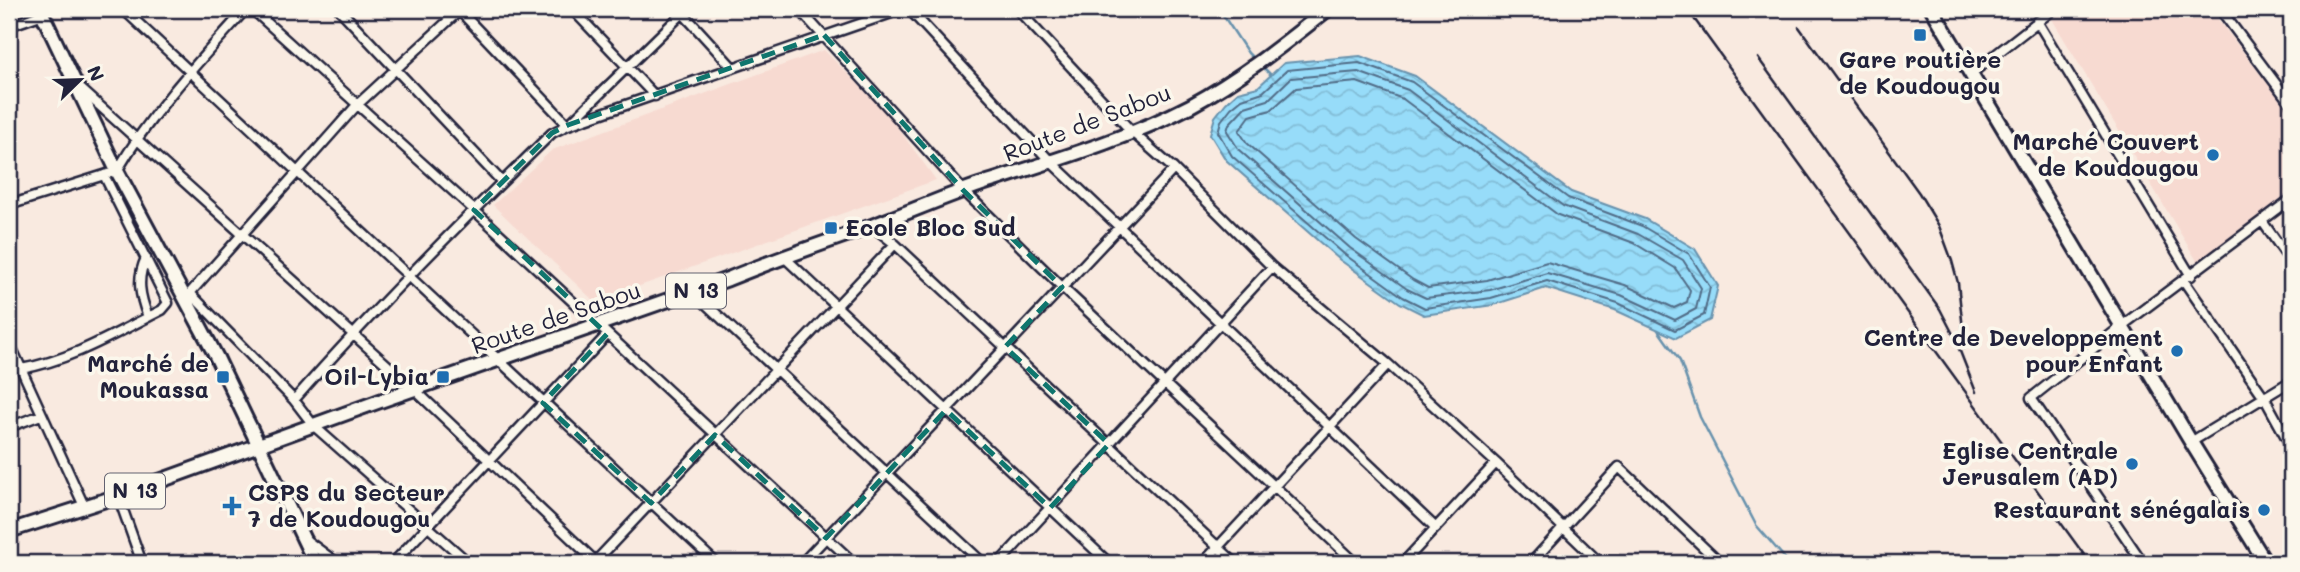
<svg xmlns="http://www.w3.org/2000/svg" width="2300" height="572" font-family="Mali,sans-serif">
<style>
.built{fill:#f7dad1}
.water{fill:url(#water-waves);stroke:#6892ad;stroke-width:2}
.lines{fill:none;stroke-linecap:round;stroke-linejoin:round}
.shore{stroke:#516c87;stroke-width:2}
.stream{stroke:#6892ad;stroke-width:2.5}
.street-casing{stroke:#22223b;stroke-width:13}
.secondary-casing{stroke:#22223b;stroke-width:18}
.primary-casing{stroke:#22223b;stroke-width:18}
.street{stroke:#fbf7ec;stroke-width:8}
.secondary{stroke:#fbf7ec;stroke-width:12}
.primary{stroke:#fbf7ec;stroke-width:12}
.rail{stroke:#22223b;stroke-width:2.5}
.marked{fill:none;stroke:#0f766e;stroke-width:5;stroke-dasharray:14 9;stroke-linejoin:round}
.poi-dot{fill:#1f6fb2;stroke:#fbf7ec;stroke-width:2.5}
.labels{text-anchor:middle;stroke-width:7;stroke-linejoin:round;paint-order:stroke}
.shield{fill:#fbf7ec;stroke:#636270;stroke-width:2}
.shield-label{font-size:21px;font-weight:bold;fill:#22223b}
.poi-label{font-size:23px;font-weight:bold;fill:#22223b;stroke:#fbf7ec;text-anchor:end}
.street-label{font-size:23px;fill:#22223b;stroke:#fbf7ec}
</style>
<defs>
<pattern id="water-waves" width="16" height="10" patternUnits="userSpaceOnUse" patternTransform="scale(1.75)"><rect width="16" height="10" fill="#97dcf9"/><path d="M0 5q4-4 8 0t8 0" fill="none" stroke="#82bcd6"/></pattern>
</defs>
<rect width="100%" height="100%" fill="#f9eae0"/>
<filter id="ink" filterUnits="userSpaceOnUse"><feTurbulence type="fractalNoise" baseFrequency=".0143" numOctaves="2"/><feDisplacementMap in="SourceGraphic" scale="14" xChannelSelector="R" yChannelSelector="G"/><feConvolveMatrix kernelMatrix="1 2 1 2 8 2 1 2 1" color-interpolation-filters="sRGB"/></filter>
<g filter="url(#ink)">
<!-- built -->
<path class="built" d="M 2066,9 L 2210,9 L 2291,114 L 2291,196 L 2200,266 L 2052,19 Z
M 824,50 L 886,112 L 936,180 L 595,302 L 493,205 L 552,150 Z"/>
<!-- water -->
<path class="water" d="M 1360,56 L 1415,76 L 1571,192 L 1645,219 L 1695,249 L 1718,286 L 1710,320 L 1676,338 L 1615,310 L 1546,288 L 1493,305 L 1424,315 L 1400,303 L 1340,260 L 1226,160 L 1210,134 L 1215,117 L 1226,103 L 1238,92 L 1258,87 L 1284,63 Z"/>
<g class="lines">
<!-- shore -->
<path class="shore" d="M 1359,63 L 1412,82 L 1568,198 L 1642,226 L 1689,254 L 1710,287 L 1704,315 L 1675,330 L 1618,303 L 1547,281 L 1491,298 L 1425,308 L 1403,297 L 1344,254 L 1232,156 L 1218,132 L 1221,121 L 1231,108 L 1242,99 L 1263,92 L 1287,70 Z
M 1358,72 L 1408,90 L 1563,206 L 1638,234 L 1683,260 L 1701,288 L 1696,309 L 1675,320 L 1621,295 L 1547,273 L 1490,290 L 1426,298 L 1407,289 L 1350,248 L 1239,150 L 1227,131 L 1229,124 L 1245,107 L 1268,100 L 1291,78 Z
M 1357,82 L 1403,99 L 1558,215 L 1634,243 L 1675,268 L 1690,290 L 1687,302 L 1674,308 L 1625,285 L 1547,262 L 1487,280 L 1428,288 L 1413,280 L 1356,239 L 1247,143 L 1239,131 L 1250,116 L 1271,110 L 1296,88 Z"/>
<!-- stream -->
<path class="stream" d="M 1219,9 L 1248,53 L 1256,61
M 1261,65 L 1271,75
M 1658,330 L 1680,361 L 1700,417 L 1756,525 L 1789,563"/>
<!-- street casing -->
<g class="street-casing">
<path id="street" d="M 123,9 L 716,563
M 252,9 L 474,210 L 854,563
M 339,9 L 502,182
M 458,9 L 568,125 L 903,9
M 572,9 L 655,96
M 679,9 L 733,68
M 799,9 L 963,190 L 1062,287 L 1356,563
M 909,9 L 1050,161 L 1436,528
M 1017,9 L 1132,132 L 1174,169 L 1272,267 L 1388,364 L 1496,463 L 1600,563
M 2220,9 L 2291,104
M 2037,21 L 2191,276
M 9,26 L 43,14 L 48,9
M 1972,73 L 2054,9
M 81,89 L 415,390 L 597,563
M 9,192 L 14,204
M 9,205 L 117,171 C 152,111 200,60 246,9
M 2262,221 L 2291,262
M 872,226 L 895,244 L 1235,563
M 783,256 L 1109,563
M 146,258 C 136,279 140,296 148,317
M 2184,281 L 2264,397 L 2291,446
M 693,292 L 983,563
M 190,293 L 294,400 L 314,426 L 469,563
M 183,297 L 190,293 L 357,105 L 461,9
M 9,342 L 84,506
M 21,369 C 72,360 116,333 162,310 L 168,303 L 104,175
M 294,400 C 376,307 463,220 552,133 L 568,125 L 687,9
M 9,427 L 41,415
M 2191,442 L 2291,381
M 118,496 L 142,563
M 306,540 L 337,563
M 393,563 L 607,335
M 594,563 L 895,244
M 802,563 L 1174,169
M 999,563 L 1272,267
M 1203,563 L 1388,364
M 1403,563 L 1496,463
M 1531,563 L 1619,467 L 1720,563
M 2143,563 L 2031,398 L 2123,325 L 2291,199"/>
</g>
<!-- secondary casing -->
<g class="secondary-casing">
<path id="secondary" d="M 40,9 L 117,171 L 217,358 L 315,563
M 1932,9 L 2191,442 L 2266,563"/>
</g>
<!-- primary casing -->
<g class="primary-casing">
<path id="primary" d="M 9,531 L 118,496 L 380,401 L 728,279 C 776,259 824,243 872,226 C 907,213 941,198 976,186 C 1048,162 1123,141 1190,106 C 1240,79 1284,44 1328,9"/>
</g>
<!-- street -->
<use href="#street" class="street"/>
<!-- secondary -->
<use href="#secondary" class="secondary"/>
<!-- primary -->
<use href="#primary" class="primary"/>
<!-- rail -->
<path class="rail" d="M 1687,9 L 2090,563
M 1799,27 L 1919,193 L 1939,226 L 1952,261 L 1958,283 L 1965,348
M 1758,58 L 1940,309 L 1954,336 L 1976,392"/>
</g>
</g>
<!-- marked area -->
<path class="marked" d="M 824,35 L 963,190 L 1062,287 L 1005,347 L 1109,444 L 1050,508 L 946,410 L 826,538 L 715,435 L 651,503 L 543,403 L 607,334 L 474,210 L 552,133 L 568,125 Z"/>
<!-- markers -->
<g class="poi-dot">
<rect x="1913" y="28" width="14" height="14" rx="3.5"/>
<circle cx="2213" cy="155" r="7"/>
<rect x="824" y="221" width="14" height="14" rx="3.5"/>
<circle cx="2177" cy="351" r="7"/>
<rect x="216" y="370" width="14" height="14" rx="3.5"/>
<rect x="436" y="370" width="14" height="14" rx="3.5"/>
<circle cx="2132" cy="464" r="7"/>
<path d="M228.5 495.5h7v7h7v7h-7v7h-7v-7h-7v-7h7z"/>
<circle cx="2264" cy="510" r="7"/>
</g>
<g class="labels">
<!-- shield labels -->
<g class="shield">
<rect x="666" y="273.5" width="60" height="35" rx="5"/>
<rect x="105" y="473.5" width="60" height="35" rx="5"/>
</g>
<g class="shield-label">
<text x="696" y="298">N 13</text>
<text x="135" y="498">N 13</text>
</g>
<!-- poi labels -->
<g class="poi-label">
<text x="1920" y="68" text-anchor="middle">Gare routière<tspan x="1920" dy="26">de Koudougou</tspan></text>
<text x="2199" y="150">Marché Couvert<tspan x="2199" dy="26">de Koudougou</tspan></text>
<text x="845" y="236" text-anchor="start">Ecole Bloc Sud</text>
<text x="2163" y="346">Centre de Developpement<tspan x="2163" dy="26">pour Enfant</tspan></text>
<text x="209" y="372">Marché de<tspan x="209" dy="26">Moukassa</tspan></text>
<text x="429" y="385">Oil-Lybia</text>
<text x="2118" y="459">Eglise Centrale<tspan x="2118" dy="26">Jerusalem (AD)</tspan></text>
<text x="248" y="501" text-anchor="start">CSPS du Secteur<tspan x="248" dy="26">7 de Koudougou</tspan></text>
<text x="2250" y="518">Restaurant sénégalais</text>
</g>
<!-- street labels -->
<g class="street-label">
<text transform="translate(1087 123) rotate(-21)" y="8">Route de Sabou</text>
<text transform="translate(556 318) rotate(-19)" y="8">Route de Sabou</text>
</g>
</g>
<!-- margin -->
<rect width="2300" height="572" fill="none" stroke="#fbf7ec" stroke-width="35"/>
<rect x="18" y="18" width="2265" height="537" fill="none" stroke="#22223b" stroke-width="2.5" filter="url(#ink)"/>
<!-- north arrow -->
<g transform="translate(80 80) rotate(67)" stroke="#fbf7ec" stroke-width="5" paint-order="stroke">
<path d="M0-5L12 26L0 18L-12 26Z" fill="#22223b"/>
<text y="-10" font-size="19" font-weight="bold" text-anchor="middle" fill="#22223b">N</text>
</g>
</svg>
